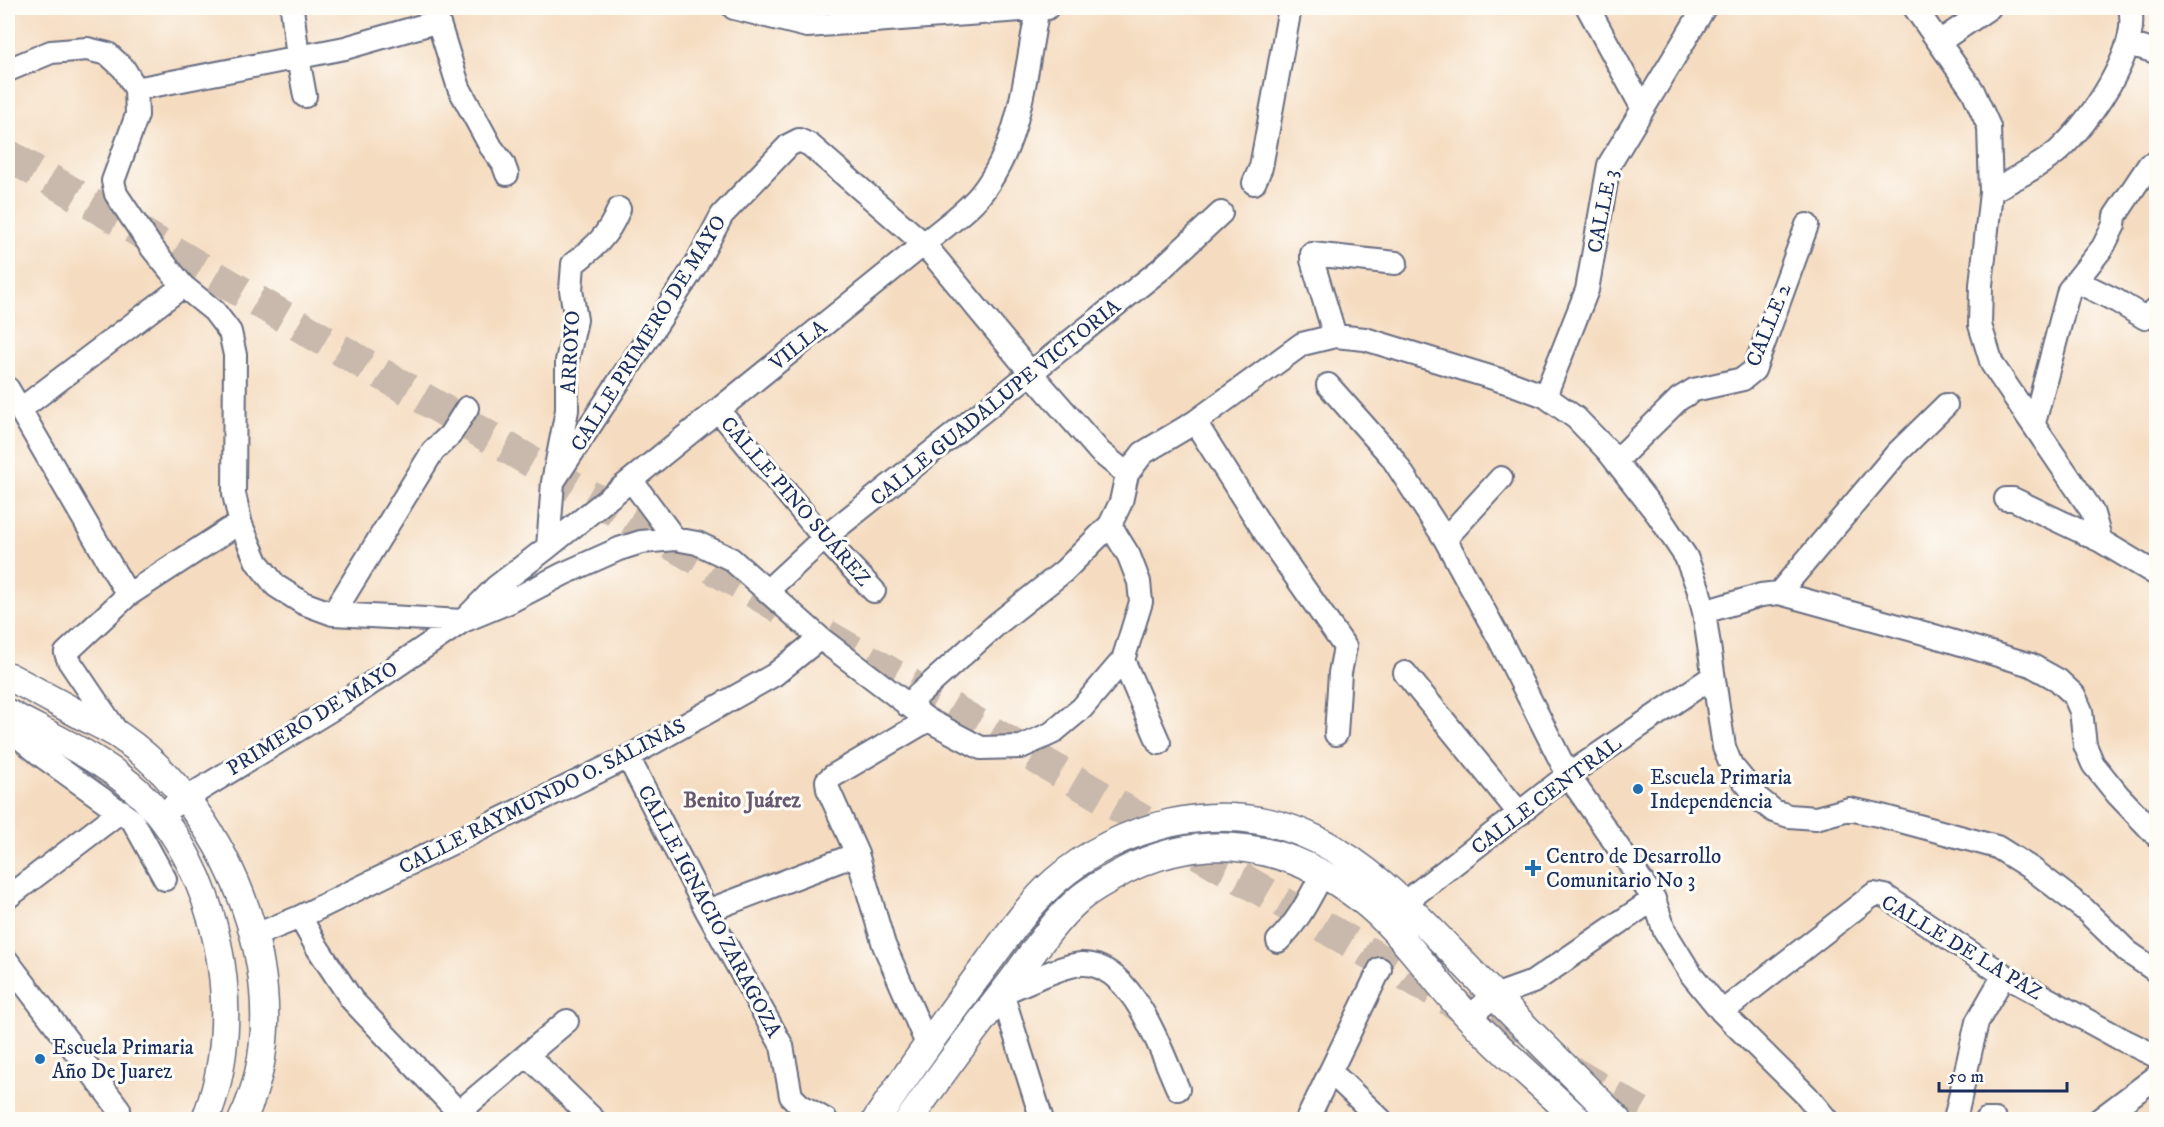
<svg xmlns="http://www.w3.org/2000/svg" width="2164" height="1127" font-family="'IM FELL DW Pica',serif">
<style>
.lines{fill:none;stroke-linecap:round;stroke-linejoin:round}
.highway-tunnel{stroke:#c9b9ac;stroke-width:32;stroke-dasharray:32 16;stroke-linecap:butt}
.minor-casing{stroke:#676c80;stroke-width:26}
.major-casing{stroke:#676c80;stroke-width:30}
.minor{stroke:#fff;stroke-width:22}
.major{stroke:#fff;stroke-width:27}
.poi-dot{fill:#1f6fb2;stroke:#fdfcf7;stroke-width:2}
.labels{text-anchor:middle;stroke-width:6;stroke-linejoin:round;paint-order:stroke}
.street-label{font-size:21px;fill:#1b2f5e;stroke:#fdfcf7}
.poi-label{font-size:21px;fill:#1b2f5e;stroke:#fdfcf7;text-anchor:start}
.neighbourhood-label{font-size:22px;font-weight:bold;fill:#69596f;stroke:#fdfcf7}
</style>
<rect width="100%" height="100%" fill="#fdfcf7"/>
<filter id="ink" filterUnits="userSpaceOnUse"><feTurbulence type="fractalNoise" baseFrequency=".0167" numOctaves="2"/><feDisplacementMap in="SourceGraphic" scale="12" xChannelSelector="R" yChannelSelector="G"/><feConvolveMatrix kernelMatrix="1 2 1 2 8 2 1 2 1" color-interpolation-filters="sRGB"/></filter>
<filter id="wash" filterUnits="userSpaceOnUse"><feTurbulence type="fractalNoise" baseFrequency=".008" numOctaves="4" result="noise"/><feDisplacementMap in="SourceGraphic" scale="24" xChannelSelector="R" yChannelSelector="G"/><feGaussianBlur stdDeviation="1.35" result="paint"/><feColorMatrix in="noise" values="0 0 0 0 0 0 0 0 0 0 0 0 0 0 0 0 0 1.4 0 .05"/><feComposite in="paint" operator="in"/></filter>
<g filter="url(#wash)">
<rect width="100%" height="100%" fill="#f5dcc0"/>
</g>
<g filter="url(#ink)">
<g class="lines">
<!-- highway-tunnel -->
<path class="highway-tunnel" d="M 8,155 L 786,611
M 826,635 L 1654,1120"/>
<!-- minor casing -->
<g class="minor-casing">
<path id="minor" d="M 292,8 L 298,58 L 305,96
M 734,8 L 807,26 L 1047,8
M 1588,8 L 1643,109
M 1915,8 L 1973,91 L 1989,127 L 1991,192 L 1981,285 L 1980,325 L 1992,364 L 2092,511 L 2101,541
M 1939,42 L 1989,8
M 2129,44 L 2156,52
M 8,70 L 51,52 L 87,49 L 108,54 L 124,69 L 136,89 L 137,115 L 113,181 L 116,194 L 152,248 L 183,286 L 214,311 L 230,332 L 235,355 L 234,494 L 241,525 L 257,562 L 276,586 L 303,603 L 333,614 L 463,621 L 509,602 L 563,574 L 619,549 L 641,542 L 675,539 L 697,543 L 731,559 L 820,638 L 928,720 L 981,748 L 1021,747 L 1052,733 L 1082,708 L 1123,660 L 1141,602 L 1139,582 L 1129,556 L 1110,525
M 136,89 L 345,48 L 432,23 L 439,24 L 459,88 L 491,147 L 503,163 L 507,174
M 1254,183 L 1261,167 L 1290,8
M 1991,192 C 2011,180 2041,166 2058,151 C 2089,123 2140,51 2130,8
M 2076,281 L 2117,301 L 2145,318 L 2156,309
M 1335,336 L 1312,260 L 1312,254 L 1396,263
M 1328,385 L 1391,456 L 1445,539 L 1500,640 L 1568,775 L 1654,899 L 1665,932 L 1691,974 L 1722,1012 L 1807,1096 L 1827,1120
M 8,389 L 128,595
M 1545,396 L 1587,290 L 1609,165 L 1704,8
M 21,409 L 183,286
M 718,410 L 824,538 L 874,591
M 1195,422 L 1266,534 L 1345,647 L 1340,673 L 1336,734
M 2034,423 L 2069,290 L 2103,247 L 2114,225 L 2115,216 L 2149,165
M 1616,461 L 1679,399 L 1694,390 L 1743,379 L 1754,370 L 1807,225
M 631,480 L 675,539
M 553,482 L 695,266 L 722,215 L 789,145 L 799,140 L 810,145 L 924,244 L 1031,373 L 1100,452 L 1127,474
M 2006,499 L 2013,499 L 2101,541 L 2156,574
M 1445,539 L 1501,478
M 548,547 L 553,482 L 567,410 L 567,361 L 576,320 L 571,290 L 573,264 C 596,246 608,236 619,209
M 768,590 L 824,538 L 1161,269 L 1221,213
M 1779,593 L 1897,453 L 1946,405
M 1704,612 L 1761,595 L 1779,593 L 1931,635 L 2031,665 L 2058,680 L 2074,695 L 2081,711 L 2085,745 L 2093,764 L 2118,795 L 2156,835
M 333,614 L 433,451 L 450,435 L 467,408
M 1123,660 L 1159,743
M 1405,673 L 1520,814
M 907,705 L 997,624 L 1064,571 L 1110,525 L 1121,502 L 1127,474 L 1143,453 L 1195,422 L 1302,344 L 1335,336 L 1365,339 L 1513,384 L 1545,396 L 1576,418 L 1607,450 L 1658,515 L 1686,557 L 1698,588 L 1704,612 L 1724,747 L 1731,765 L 1760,800 L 1774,811 L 1789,816 L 1816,818 L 1849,809 L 1878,815 L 1997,847 L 2032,869 L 2084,909 L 2128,952 L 2156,971
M 8,721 L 20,738 L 42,756 L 133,821 L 165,879
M 119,735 L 69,661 L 66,653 L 128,595 L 228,530 L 241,525
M 628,757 L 707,911 L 782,1046 L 791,1096 L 800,1105 L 826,1120
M 160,814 L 342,703 L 463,621 L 496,587 L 548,547 L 924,244 C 940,230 966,212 980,195 C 1022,143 1025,71 1038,8
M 8,897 L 121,811
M 707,911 L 857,854
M 1390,914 L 1568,775 L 1712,677
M 300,917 L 317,947 L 352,1000 L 466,1120
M 253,936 L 300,917 L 628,757 L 774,675 L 820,638
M 1278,941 C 1298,922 1309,899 1322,875
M 8,962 L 119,1109
M 1722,1012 L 1874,894 L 1885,896 L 2004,975 L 2121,1039 L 2156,1056
M 1469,1017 L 1494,996 L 1533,982 L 1654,899
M 927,1044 L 884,945 L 857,854 L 828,789 L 827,781 L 833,776 L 928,720
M 528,1056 L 594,1120
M 1332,1073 L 1381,1120
M 459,1112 L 567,1021
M 1042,1120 L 1002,993 C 1023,985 1059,966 1081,964 C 1132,961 1161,1052 1178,1089
M 1307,1120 L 1380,969
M 1955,1120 L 1977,1022 L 2004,975
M 1986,1120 L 1995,1120
M 2099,1120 L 2156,1077"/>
</g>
<!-- major casing -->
<g class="major-casing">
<path id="major" d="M 8,676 C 33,689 58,703 84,717 C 96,723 109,729 120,736 C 231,812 304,994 242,1120
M 8,713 C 50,736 100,757 136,790 C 219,865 248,1017 205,1120
M 876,1120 C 912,1066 950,1013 989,961 C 1009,934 1030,903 1055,881 C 1088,852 1128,833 1170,823 C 1317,791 1397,896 1488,989 C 1530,1033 1575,1076 1618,1120
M 909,1120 C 942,1072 977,1026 1012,981 C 1033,953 1052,923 1078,900 C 1091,888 1108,880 1124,871 C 1204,830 1287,843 1358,897 C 1402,930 1431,978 1469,1017 C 1503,1053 1542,1085 1578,1120"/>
</g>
<!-- minor -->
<use href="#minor" class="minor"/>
<!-- major -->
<use href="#major" class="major"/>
</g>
</g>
<!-- markers -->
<g class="poi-dot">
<circle cx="1638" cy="789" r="6"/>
<path d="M1530 859h6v6h6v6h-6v6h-6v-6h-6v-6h6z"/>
<circle cx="40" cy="1059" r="6"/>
</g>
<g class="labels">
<!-- street labels -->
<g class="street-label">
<text transform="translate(1602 211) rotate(-79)" y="7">CALLE 3</text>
<text transform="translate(1768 325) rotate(-68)" y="7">CALLE 2</text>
<text transform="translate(648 333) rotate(-58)" y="7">CALLE PRIMERO DE MAYO</text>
<text transform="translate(798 345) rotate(-39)" y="7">VILLA</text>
<text transform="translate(570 352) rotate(-87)" y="7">ARROYO</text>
<text transform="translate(995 402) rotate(-39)" y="7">CALLE GUADALUPE VICTORIA</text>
<text transform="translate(796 501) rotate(49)" y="7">CALLE PINO SUÁREZ</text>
<text transform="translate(312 718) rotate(-32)" y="7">PRIMERO DE MAYO</text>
<text transform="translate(1546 795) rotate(-37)" y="7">CALLE CENTRAL</text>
<text transform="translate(542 796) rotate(-27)" y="7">CALLE RAYMUNDO O. SALINAS</text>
<text transform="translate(710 911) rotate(62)" y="7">CALLE IGNACIO ZARAGOZA</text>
<text transform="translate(1962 947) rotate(31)" y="7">CALLE DE LA PAZ</text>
</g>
<!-- poi labels -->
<g class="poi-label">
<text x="1650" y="784">Escuela Primaria<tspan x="1650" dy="24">Independencia</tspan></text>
<text x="1546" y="863">Centro de Desarrollo<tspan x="1546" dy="24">Comunitario No 3</tspan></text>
<text x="52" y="1054">Escuela Primaria<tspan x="52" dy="24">Año De Juarez</tspan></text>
</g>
<!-- neighbourhood labels -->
<g class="neighbourhood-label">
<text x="742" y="807">Benito Juárez</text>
</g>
</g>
<!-- margin -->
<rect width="2164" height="1127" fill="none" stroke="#fdfcf7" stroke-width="30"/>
<!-- scale -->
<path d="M1939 1082v9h128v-9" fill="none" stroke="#1b2f5e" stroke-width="3"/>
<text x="1948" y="1082" font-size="18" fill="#1b2f5e" stroke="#fdfcf7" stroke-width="4.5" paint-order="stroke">50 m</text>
</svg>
